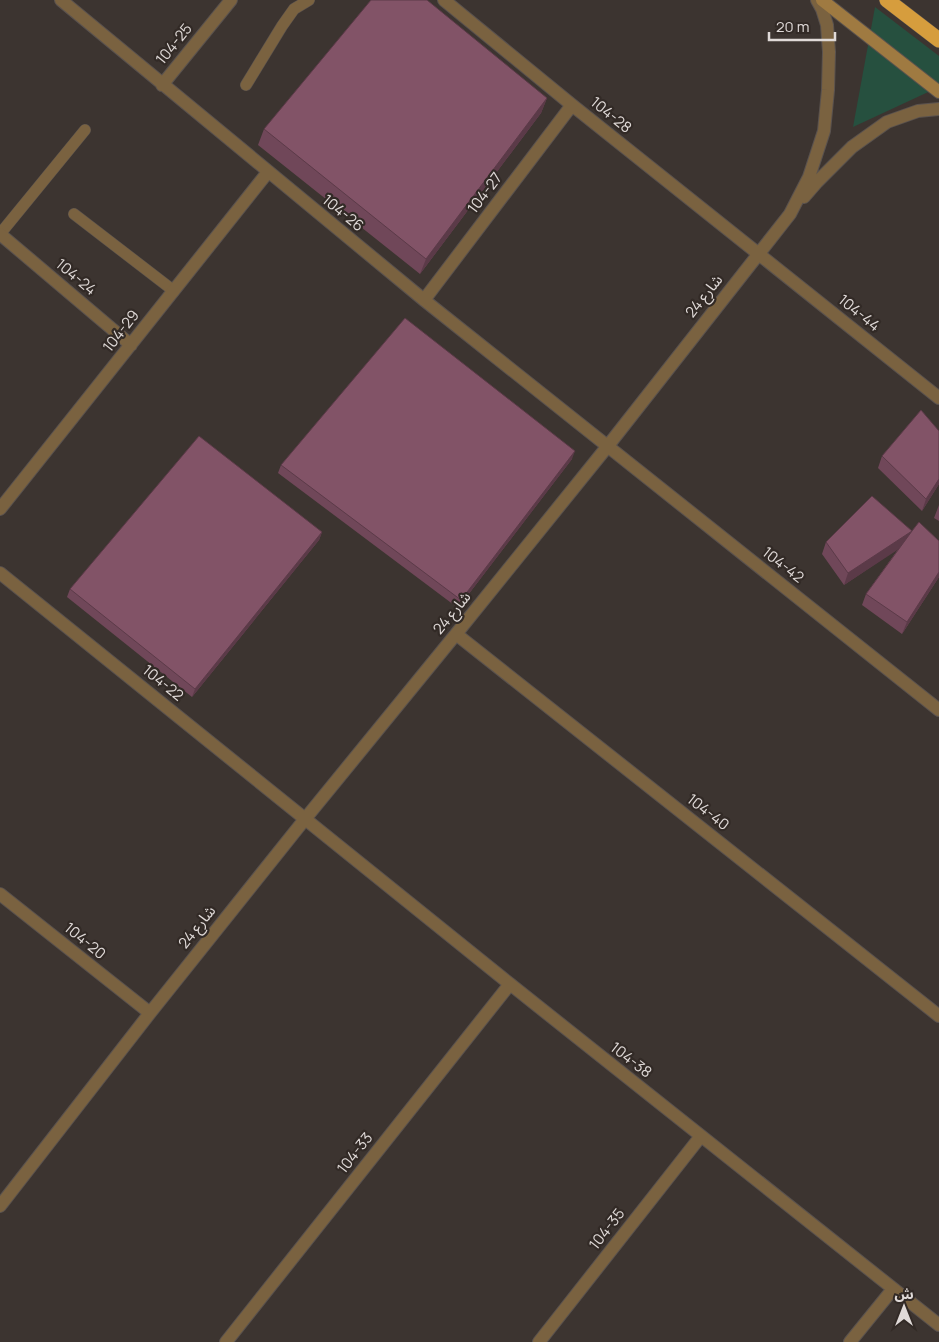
<svg xmlns="http://www.w3.org/2000/svg" width="939" height="1342" font-family="Manrope,'Noto Sans Arabic',sans-serif">
<style>
.green{fill:#26503f}
.lines{fill:none;stroke-linecap:round;stroke-linejoin:round}
.lane-casing{stroke:#5a524e;stroke-width:12}
.street-casing{stroke:#5a524e;stroke-width:14}
.secondary-casing{stroke:#5a524e;stroke-width:14}
.highway-casing{stroke:#5a524e;stroke-width:16}
.lane{stroke:#7a6240;stroke-width:11}
.street{stroke:#7a6240;stroke-width:12}
.secondary{stroke:#9f7a41;stroke-width:12}
.highway{stroke:#d69d3d;stroke-width:15}
.wall{fill:#704759}
.shaded-wall{fill:#5b3a48}
.building{fill:#825367;stroke:#5b3a48}
.labels{text-anchor:middle;stroke-width:4.5;stroke-linejoin:round;paint-order:stroke}
.street-label{font-size:15px;fill:#e0dad8;stroke:#322a26}
</style>
<rect width="100%" height="100%" fill="#3c3430"/>
<!-- green -->
<path class="green" d="M 875,7 L 939,56 L 939,87 L 853,127 Z"/>
<g class="lines">
<!-- lane casing -->
<g class="lane-casing">
<path id="lane" d="M 246,85 L 282,26 L 294,9 L 309,0
M 74,214 L 174,291
M 0,234 L 85,130"/>
</g>
<!-- street casing -->
<g class="street-casing">
<path id="street" d="M 61,0 L 424,300 L 939,710
M 444,0 L 572,105 L 939,398
M 162,85 L 231,0
M 804,197 L 817,182 L 852,147 L 887,122 L 918,111 L 939,109
M 0,234 L 131,345
M 424,300 L 572,105
M 0,509 L 268,172
M 0,573 L 510,984 L 939,1325
M 456,634 L 939,1016
M 0,894 L 150,1013
M 0,1206 L 150,1013 L 305,819 L 456,634 L 607,447 L 790,214 L 809,177 L 824,131 L 828,90 L 829,52 L 827,25 L 822,9 L 817,0
M 226,1342 L 510,984
M 539,1342 L 701,1136
M 850,1342 L 893,1289"/>
</g>
<!-- secondary casing -->
<g class="secondary-casing">
<path id="secondary" d="M 822,0 L 939,92"/>
</g>
<!-- highway casing -->
<g class="highway-casing">
<path id="highway" d="M 887,0 L 939,40"/>
</g>
<!-- lane -->
<use href="#lane" class="lane"/>
<!-- street -->
<use href="#street" class="street"/>
<!-- secondary -->
<use href="#secondary" class="secondary"/>
<!-- highway -->
<use href="#highway" class="highway"/>
</g>
<!-- wall -->
<path class="wall" d="M 547,98 L 541,113 L 420,274 L 258,145 L 264,129 Z
M 882,456 L 939,484 L 922,511 L 878,468 Z
M 572,459 L 458,608 L 278,473 L 281,465 Z
M 939,505 L 939,521 L 934,518 Z
M 912,531 L 939,541 L 939,577 L 902,634 L 862,605 L 866,594 L 899,548 L 844,585 L 822,554 L 826,542 Z
M 322,532 L 319,540 L 192,697 L 67,597 L 70,589 Z"/>
<!-- shaded-wall -->
<path class="shaded-wall" d="M 547,98 L 541,113 L 420,274 L 426,259 Z
M 575,451 L 572,459 L 458,608 L 461,600 Z
M 939,479 L 939,484 L 922,511 L 926,499 Z
M 912,531 L 908,543 L 844,585 L 848,573 Z
M 322,532 L 319,540 L 192,697 L 195,689 Z
M 939,572 L 939,577 L 902,634 L 907,622 Z"/>
<!-- building -->
<path class="building" d="M 371,0 L 427,0 L 547,98 L 426,259 L 264,129 Z
M 405,318 L 575,451 L 461,600 L 281,465 Z
M 921,410 L 939,431 L 939,479 L 926,499 L 882,456 Z
M 199,436 L 322,532 L 195,689 L 70,589 Z
M 872,496 L 912,531 L 919,522 L 939,541 L 939,572 L 907,622 L 866,594 L 912,531 L 848,573 L 826,542 Z"/>
<g class="labels">
<!-- street labels -->
<g class="street-label">
<text transform="translate(174 44) rotate(-51)" y="5">104-25</text>
<text transform="translate(611 115) rotate(39)" y="5">104-28</text>
<text transform="translate(485 193) rotate(-53)" y="5">104-27</text>
<text transform="translate(343 213) rotate(39)" y="5">104-26</text>
<text transform="translate(76 277) rotate(40)" y="5">104-24</text>
<text transform="translate(704 296) rotate(-52)" y="5">شارع 24</text>
<text transform="translate(859 313) rotate(39)" y="5">104-44</text>
<text transform="translate(121 331) rotate(-52)" y="5">104-29</text>
<text transform="translate(783 565) rotate(38)" y="5">104-42</text>
<text transform="translate(452 613) rotate(-51)" y="5">شارع 24</text>
<text transform="translate(163 683) rotate(39)" y="5">104-22</text>
<text transform="translate(708 812) rotate(38)" y="5">104-40</text>
<text transform="translate(197 927) rotate(-52)" y="5">شارع 24</text>
<text transform="translate(85 941) rotate(39)" y="5">104-20</text>
<text transform="translate(631 1060) rotate(38)" y="5">104-38</text>
<text transform="translate(355 1153) rotate(-52)" y="5">104-33</text>
<text transform="translate(607 1229) rotate(-52)" y="5">104-35</text>
</g>
</g>
<!-- north arrow -->
<g transform="translate(904 1307)" stroke="#322a26" stroke-width="4" paint-order="stroke">
<path d="M0-4L9 19L0 12L-9 19Z" fill="#e0dad8"/>
<text y="-8" font-size="14" font-weight="bold" text-anchor="middle" fill="#e0dad8">ش</text>
</g>
<!-- scale -->
<path d="M769 32v8h66v-8" fill="none" stroke="#e0dad8" stroke-width="2.5"/>
<text x="776" y="32" font-size="15" fill="#e0dad8" stroke="#322a26" stroke-width="4" paint-order="stroke">20 m</text>
</svg>
